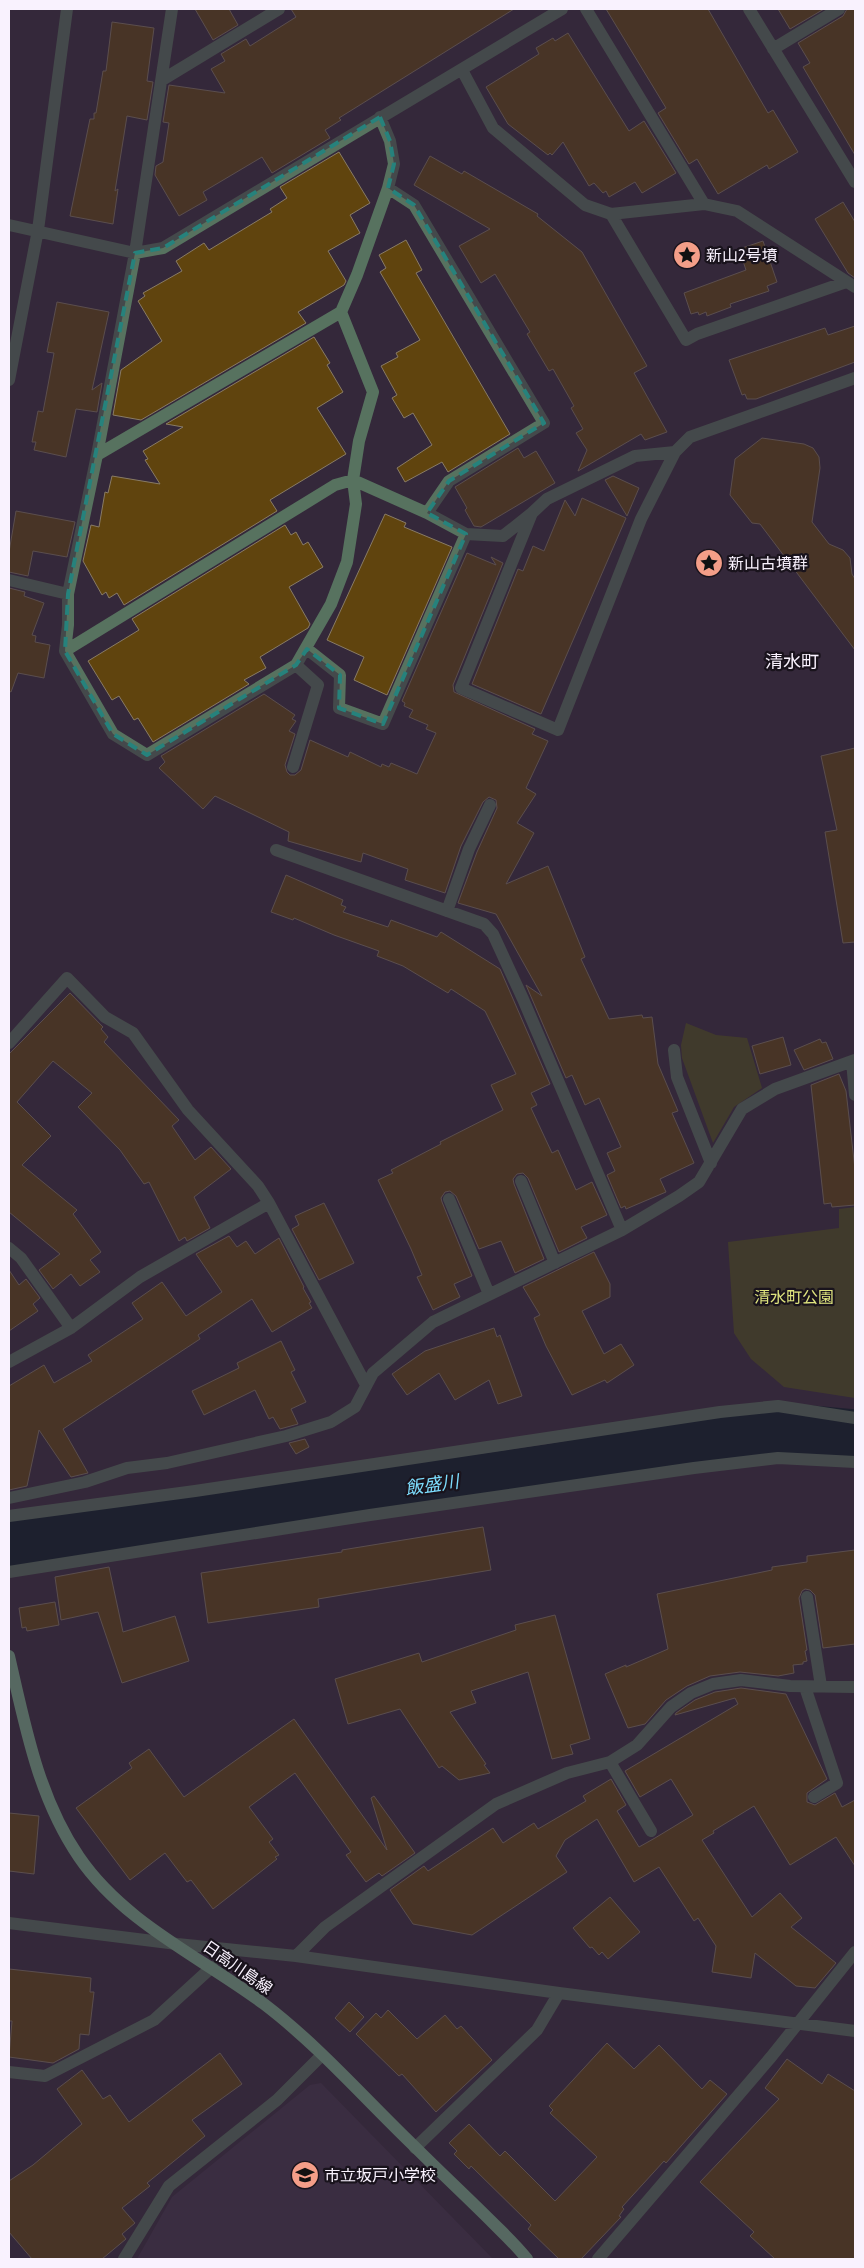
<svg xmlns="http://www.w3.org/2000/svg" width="864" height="2268" font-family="'Asap Condensed','Noto Sans JP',sans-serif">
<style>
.built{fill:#42334a}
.green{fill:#4f511b}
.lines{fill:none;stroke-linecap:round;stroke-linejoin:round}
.river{stroke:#001821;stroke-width:49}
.building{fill:#60440e;stroke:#887b65}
.minor{stroke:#57725f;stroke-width:12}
.major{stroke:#7eb790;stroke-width:12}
.marked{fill:none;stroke:#26827c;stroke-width:4;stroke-dasharray:10 6;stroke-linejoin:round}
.labels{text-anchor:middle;stroke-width:4.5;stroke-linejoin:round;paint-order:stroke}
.poi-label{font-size:16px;fill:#f9f2fe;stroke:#19131c;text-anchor:start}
.park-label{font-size:16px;fill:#dfe47e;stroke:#19131c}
.street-label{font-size:16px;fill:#f9f2fe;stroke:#19131c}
.neighbourhood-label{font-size:18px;fill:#f9f2fe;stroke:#19131c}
.water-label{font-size:18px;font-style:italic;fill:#7cdcfc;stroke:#19131c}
</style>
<rect width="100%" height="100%" fill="#34283a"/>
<!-- built -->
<path class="built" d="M 321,2083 L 493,2259 L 137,2259 L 172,2197 L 310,2085 Z"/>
<!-- green -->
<path class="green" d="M 686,1023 L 716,1035 L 747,1038 L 762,1088 L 734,1107 L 713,1143 L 682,1058 L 681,1045 Z
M 855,1207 L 855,1398 L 784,1387 L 751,1359 L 734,1333 L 728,1242 L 839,1228 L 839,1209 Z"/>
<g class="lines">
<!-- river -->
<path class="river" d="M 9,1546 L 553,1468 L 755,1433 L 811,1430 L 855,1434"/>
</g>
<!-- building -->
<path class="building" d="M 195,9 L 229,9 L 238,25 L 213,40 Z
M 291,9 L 514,9 L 339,118 L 341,120 L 325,130 L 330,138 L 272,173 L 262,157 L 203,192 L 207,200 L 179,216 L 155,175 L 156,166 L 163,162 L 169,123 L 163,122 L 169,85 L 225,93 L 211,69 L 225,61 L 221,54 L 246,39 L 250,46 L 296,17 Z
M 606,9 L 708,9 L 768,113 L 773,110 L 798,152 L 769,169 L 767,165 L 718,194 L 697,159 L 689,164 L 658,113 L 666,108 Z
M 778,9 L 824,9 L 790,29 Z
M 847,9 L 855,9 L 855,155 L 803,67 L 810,63 L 798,43 L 843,16 Z
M 112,22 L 154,28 L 147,81 L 153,82 L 147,120 L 127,116 L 115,191 L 118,189 L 113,224 L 70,216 L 90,119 L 94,119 L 94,113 L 96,113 L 103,71 L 106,71 Z
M 568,33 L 629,131 L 644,121 L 676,173 L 642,193 L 635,182 L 609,197 L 606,191 L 603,193 L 594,183 L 589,186 L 563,142 L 552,155 L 550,153 L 548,155 L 508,124 L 486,87 L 539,54 L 536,48 L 553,38 L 555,41 Z
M 339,152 L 370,203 L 350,215 L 360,233 L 328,251 L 346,281 L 344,285 L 298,312 L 306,323 L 141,420 L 113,415 L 121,370 L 162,341 L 138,301 L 145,296 L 143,293 L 182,271 L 176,261 L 204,243 L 209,250 L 272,212 L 270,209 L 287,198 L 280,187 Z
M 430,156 L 462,174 L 464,171 L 538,214 L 537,216 L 582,252 L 647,366 L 634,373 L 667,432 L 645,440 L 641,434 L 578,471 L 587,450 L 576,433 L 583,429 L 571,408 L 574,406 L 553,369 L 549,371 L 527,334 L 530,332 L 495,274 L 481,283 L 459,246 L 490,229 L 414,185 Z
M 843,202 L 855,222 L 855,278 L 848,273 L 815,219 Z
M 406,240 L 422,270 L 416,273 L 510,434 L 448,472 L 442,462 L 405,482 L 397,468 L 432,445 L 413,413 L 404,418 L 392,398 L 397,395 L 381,366 L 398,357 L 396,353 L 420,340 L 380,272 L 386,268 L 379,255 Z
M 763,241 L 777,282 L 767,286 L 769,291 L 730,304 L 731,307 L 707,316 L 706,312 L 699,315 L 698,312 L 691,314 L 684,293 L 746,270 L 739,249 Z
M 57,302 L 109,312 L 92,390 L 102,383 L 97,412 L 76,409 L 66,457 L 34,450 L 36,442 L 32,442 L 38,411 L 43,412 L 54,353 L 47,352 Z
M 855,326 L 855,362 L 756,399 L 747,399 L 745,394 L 742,395 L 729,360 L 825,328 L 828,335 Z
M 314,337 L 330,363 L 327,365 L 343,392 L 317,408 L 346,454 L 270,500 L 277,511 L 124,605 L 117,593 L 109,598 L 106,592 L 102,595 L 83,561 L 91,525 L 99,527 L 105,492 L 108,493 L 112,476 L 160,484 L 145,460 L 148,459 L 143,451 L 183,427 L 166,424 Z
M 762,438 L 804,444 L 813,448 L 819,457 L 820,468 L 812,522 L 829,544 L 843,550 L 850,558 L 852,574 L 855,579 L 855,650 L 760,524 L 752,523 L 730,495 L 735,459 Z
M 518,448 L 524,458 L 536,451 L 555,483 L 481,527 L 474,526 L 465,510 L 467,508 L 455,487 Z
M 613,476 L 639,488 L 627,516 L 605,480 Z
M 582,498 L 626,518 L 541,714 L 472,684 L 518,569 L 523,571 L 533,546 L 544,551 L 565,500 L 575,516 Z
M 16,511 L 75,522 L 67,557 L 33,551 L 28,576 L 9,572 L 9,552 Z
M 385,514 L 406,523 L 404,527 L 452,547 L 387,695 L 354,680 L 364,657 L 327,640 Z
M 285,525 L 291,535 L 296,532 L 303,545 L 308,542 L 323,567 L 289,587 L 310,624 L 308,628 L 260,657 L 266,668 L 244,680 L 249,684 L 153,742 L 138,718 L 134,720 L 119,696 L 112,700 L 88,661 L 139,630 L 132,619 Z
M 467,553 L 496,565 L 491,557 L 503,563 L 453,685 L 454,692 L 535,729 L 532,734 L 548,741 L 526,788 L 536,794 L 517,823 L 534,833 L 506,884 L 548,866 L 585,957 L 581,959 L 609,1019 L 642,1015 L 643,1018 L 652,1017 L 658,1064 L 678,1111 L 672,1113 L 694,1163 L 660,1179 L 666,1192 L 626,1209 L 625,1206 L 621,1208 L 607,1175 L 615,1171 L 607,1153 L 621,1147 L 599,1098 L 585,1105 L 572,1075 L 566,1078 L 526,985 L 542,996 L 496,914 L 458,903 L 477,852 L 497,808 L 496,800 L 489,797 L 483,802 L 461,846 L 445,893 L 405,880 L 408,869 L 363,853 L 361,862 L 288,841 L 289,832 L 215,796 L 203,809 L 159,768 L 165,762 L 161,756 L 264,694 L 295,715 L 292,719 L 296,721 L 289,731 L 295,734 L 285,765 L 287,772 L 290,775 L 295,775 L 301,770 L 310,740 L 348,757 L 350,752 L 381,767 L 382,764 L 389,767 L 391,763 L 417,774 L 436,733 L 426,729 L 428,725 L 409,717 L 413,710 L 404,706 L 405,703 L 402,701 Z
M 9,588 L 25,592 L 24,596 L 44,603 L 32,635 L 36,636 L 35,642 L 50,645 L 44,678 L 18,673 L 11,692 L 9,691 Z
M 855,748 L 855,942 L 843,943 L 825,832 L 837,830 L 821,756 Z
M 286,875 L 343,900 L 341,905 L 346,907 L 343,912 L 388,927 L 391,920 L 437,937 L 441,932 L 500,969 L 550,1084 L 531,1093 L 537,1105 L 531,1108 L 552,1153 L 558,1150 L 576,1190 L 592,1182 L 607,1215 L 581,1227 L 587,1238 L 559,1252 L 528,1178 L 523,1173 L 517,1174 L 513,1179 L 514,1184 L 544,1259 L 515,1273 L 501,1241 L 479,1249 L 456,1196 L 450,1191 L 445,1192 L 441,1198 L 442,1202 L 472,1276 L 454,1284 L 460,1297 L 433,1310 L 417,1277 L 422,1275 L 411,1249 L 378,1180 L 393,1173 L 391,1170 L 441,1144 L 440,1142 L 503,1110 L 491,1085 L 516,1074 L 485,1011 L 451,989 L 448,993 L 403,966 L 377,956 L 379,951 L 334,935 L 294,918 L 293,920 L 271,912 Z
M 70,993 L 103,1027 L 101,1029 L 108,1037 L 104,1042 L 179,1120 L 172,1126 L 195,1160 L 211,1147 L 231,1169 L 194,1197 L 210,1228 L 187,1241 L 185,1237 L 179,1241 L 149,1182 L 144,1184 L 120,1150 L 78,1107 L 92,1093 L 53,1061 L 17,1102 L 51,1136 L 22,1165 L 77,1210 L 73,1214 L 101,1252 L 90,1260 L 100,1272 L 80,1286 L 71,1274 L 53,1289 L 39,1270 L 60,1254 L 9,1212 L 9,1054 Z
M 783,1037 L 791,1065 L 760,1074 L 752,1046 Z
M 820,1039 L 822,1043 L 826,1042 L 833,1059 L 804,1070 L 794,1050 Z
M 839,1074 L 846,1091 L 855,1169 L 855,1205 L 832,1207 L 831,1203 L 824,1204 L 811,1085 Z
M 324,1203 L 354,1263 L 319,1280 L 292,1229 L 299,1225 L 295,1216 Z
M 229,1236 L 237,1247 L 246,1241 L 255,1254 L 279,1238 L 304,1287 L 303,1288 L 311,1302 L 309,1303 L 312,1308 L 272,1332 L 252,1299 L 198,1335 L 200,1339 L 63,1429 L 88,1473 L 71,1477 L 39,1430 L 27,1486 L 9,1490 L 9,1386 L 44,1365 L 54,1383 L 92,1361 L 88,1355 L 143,1319 L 132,1303 L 162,1282 L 186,1316 L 222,1292 L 196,1254 Z
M 594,1252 L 610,1284 L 610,1297 L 582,1311 L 604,1354 L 621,1344 L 634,1365 L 607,1383 L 605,1380 L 572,1395 L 546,1346 L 534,1318 L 540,1315 L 523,1287 Z
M 9,1270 L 19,1285 L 26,1279 L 40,1298 L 33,1304 L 38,1311 L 9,1331 Z
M 494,1328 L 497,1337 L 500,1335 L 522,1396 L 498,1404 L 489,1380 L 455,1400 L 439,1373 L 407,1395 L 392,1374 L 425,1351 Z
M 281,1341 L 295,1370 L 291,1372 L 306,1402 L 291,1409 L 298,1424 L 280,1429 L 273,1417 L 269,1419 L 255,1390 L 204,1415 L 192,1391 L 239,1368 L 237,1363 Z
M 305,1439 L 309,1447 L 296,1454 L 289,1443 Z
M 483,1527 L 491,1570 L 318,1599 L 319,1607 L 208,1623 L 201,1573 L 342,1552 L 342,1550 Z
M 855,1550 L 855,1644 L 823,1648 L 815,1595 L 810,1590 L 805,1589 L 802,1591 L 799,1598 L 807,1650 L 805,1651 L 807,1661 L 803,1662 L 803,1664 L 793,1665 L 794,1673 L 778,1676 L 740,1672 L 710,1676 L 687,1686 L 666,1700 L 645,1724 L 628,1728 L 605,1674 L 626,1665 L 626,1667 L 668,1649 L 657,1594 L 772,1570 L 772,1567 L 807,1562 L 807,1556 Z
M 109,1567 L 123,1632 L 175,1616 L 189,1661 L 122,1683 L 98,1612 L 61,1620 L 55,1577 Z
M 55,1602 L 59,1625 L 27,1631 L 26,1627 L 22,1628 L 19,1608 Z
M 555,1615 L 590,1739 L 570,1745 L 573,1754 L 552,1759 L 528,1672 L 471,1691 L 476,1703 L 450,1712 L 486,1764 L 484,1765 L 490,1773 L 459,1780 L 442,1766 L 439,1768 L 400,1709 L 348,1724 L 335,1679 L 419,1653 L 422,1662 L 516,1630 L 515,1625 Z
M 741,1688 L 786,1694 L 827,1779 L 807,1793 L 807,1802 L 815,1805 L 835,1793 L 842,1807 L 855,1800 L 855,1866 L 836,1837 L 790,1865 L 754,1806 L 713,1831 L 714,1833 L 702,1840 L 752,1917 L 780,1893 L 802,1918 L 791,1927 L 836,1963 L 815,1988 L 796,1986 L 755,1953 L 751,1978 L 712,1972 L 716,1946 L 698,1918 L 694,1921 L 659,1867 L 634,1882 L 597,1819 L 565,1840 L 556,1856 L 567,1872 L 472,1935 L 413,1924 L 390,1890 L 424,1866 L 428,1871 L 493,1828 L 503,1843 L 534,1823 L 538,1829 L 586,1801 L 583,1796 L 611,1779 L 626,1805 L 617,1811 L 639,1847 L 655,1838 L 693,1815 L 671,1779 L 640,1797 L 625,1771 L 738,1704 L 735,1698 L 675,1715 L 676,1713 L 695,1700 L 715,1692 Z
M 294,1719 L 387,1850 L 371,1798 L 374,1796 L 415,1853 L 382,1876 L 379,1873 L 366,1882 L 346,1855 L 351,1852 L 295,1773 L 249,1807 L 273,1839 L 269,1842 L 279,1855 L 275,1857 L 277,1859 L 213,1909 L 191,1880 L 187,1882 L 165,1853 L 130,1880 L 76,1808 L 132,1768 L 129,1763 L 149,1749 L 184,1797 Z
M 9,1813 L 39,1816 L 34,1874 L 9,1871 Z
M 610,1897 L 640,1932 L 608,1959 L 602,1952 L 599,1955 L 592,1947 L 590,1948 L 573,1928 Z
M 9,1969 L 91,1978 L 90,1992 L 94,1992 L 89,2035 L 80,2034 L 79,2049 L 53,2063 L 9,2057 L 12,2021 L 9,2021 Z
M 349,2002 L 364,2017 L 350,2032 L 335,2018 Z
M 388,2010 L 417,2039 L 445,2015 L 457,2029 L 461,2026 L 492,2060 L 436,2112 L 402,2074 L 399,2076 L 356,2034 L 376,2013 L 381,2018 Z
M 607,2043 L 634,2069 L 659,2045 L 702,2089 L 710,2080 L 727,2094 L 666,2163 L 664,2161 L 622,2207 L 624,2209 L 619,2216 L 621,2217 L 581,2259 L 559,2259 L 528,2229 L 531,2225 L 471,2166 L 469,2169 L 454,2154 L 457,2151 L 449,2143 L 469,2124 L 500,2156 L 505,2151 L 555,2201 L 597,2157 L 550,2113 L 553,2110 L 549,2106 Z
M 220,2053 L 242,2084 L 192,2120 L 205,2136 L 147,2183 L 150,2186 L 122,2208 L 135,2223 L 122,2234 L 126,2239 L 102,2259 L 32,2259 L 9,2232 L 9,2181 L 33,2165 L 82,2124 L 57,2089 L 82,2070 L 103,2099 L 110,2095 L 129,2122 Z
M 787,2059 L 822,2084 L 828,2074 L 855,2091 L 855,2259 L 775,2259 L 750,2236 L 754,2232 L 700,2182 L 779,2099 L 765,2088 Z"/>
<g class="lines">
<!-- minor -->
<path class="minor" d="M 172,9 L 135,253 L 97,455 L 68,594 L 68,625 L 65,651 L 113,734 L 147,755 L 296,665 L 331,604 L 347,562 L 356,504 L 353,480 L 359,441 L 373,392 L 341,312 L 357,275 L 388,188 L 394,164 L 390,141 L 380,117
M 586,9 L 704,204
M 749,9 L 855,182
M 773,49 L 839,9
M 462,70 L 493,128 L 585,205 L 611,214 L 704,204 L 737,211 L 855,287
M 162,80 L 279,9
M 388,188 L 414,205 L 544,423 L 449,481 L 427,513
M 611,214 L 686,340 L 697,334 L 846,282
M 9,225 L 135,253 L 163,248 L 562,9
M 9,380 L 38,230 L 67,9
M 675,452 L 635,456 L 547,499 L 532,513 L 461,688 L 558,730 L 641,519 L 675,452 L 690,437 L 855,378
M 97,455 L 341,312
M 9,580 L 68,594
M 307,649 L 340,675 L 339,708 L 383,724 L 466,534
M 65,651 L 335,485 L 353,480 L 427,513 L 466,534 L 503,536 L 532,513
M 293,767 L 318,685 L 296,665
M 276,850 L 484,924 L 493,934 L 523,999 L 622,1230
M 447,911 L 469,849 L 490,805
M 9,1043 L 67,978 L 105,1017 L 133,1033 L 188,1110 L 258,1186 L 269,1203 L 366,1385
M 674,1050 L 677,1077 L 711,1163
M 852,1061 L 855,1095
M 521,1181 L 555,1263
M 449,1199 L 489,1294
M 9,1248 L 21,1258 L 71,1328 L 9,1362
M 71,1328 L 140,1277 L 269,1203
M 9,1498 L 85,1482 L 127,1468 L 167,1463 L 286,1436 L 331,1422 L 355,1407 L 373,1373 L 433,1322 L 622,1230 L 679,1196 L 699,1182 L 742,1109 L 775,1089 L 855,1060
M 9,1516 L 195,1491 L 720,1412 L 778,1406 L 855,1418
M 9,1572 L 370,1515 L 694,1468 L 778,1458 L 855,1462
M 807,1597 L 821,1686
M 805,1687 L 837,1783 L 814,1797
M 610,1762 L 651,1831
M 9,1923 L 177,1944 L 296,1956 L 559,1993 L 855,2031
M 296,1956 L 325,1927 L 496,1804 L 567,1773 L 610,1762 L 637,1745 L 671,1707 L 691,1693 L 713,1684 L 741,1680 L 790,1686 L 855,1687
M 9,2072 L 45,2076 L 154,2020 L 212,1967
M 415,2148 L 537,2030 L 559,1993
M 124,2259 L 169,2186 L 277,2100 L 322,2055
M 598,2259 L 771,2057 L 855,1952"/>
<!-- major -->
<path class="major" d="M 9,1656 C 25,1725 38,1797 79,1857 C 124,1923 201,1957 264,2004 C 318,2045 365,2099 414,2146 C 440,2172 467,2197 493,2223 C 505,2235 517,2246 527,2259"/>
</g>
<!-- marked area -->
<path d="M0 0H864V2268H0ZM 380,117 L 390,141 L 394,164 L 388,188 L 414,205 L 544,423 L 449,481 L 427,513 L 466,534 L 383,724 L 339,708 L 340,675 L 307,649 L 296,665 L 147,755 L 113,734 L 65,651 L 68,594 L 135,253 L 163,248 Z" fill="#34283a" fill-opacity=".55" fill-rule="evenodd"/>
<path class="marked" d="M 380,117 L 390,141 L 394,164 L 388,188 L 414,205 L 544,423 L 449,481 L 427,513 L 466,534 L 383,724 L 339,708 L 340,675 L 307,649 L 296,665 L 147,755 L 113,734 L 65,651 L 68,594 L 135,253 L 163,248 Z"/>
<!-- icons -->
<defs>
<g id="sight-disc" transform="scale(1.4375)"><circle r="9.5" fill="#f49e88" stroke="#19131c"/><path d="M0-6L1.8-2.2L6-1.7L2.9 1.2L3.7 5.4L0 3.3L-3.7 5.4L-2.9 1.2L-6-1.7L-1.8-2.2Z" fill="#111"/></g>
<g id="school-disc" transform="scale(1.4375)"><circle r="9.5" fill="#f49e88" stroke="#19131c"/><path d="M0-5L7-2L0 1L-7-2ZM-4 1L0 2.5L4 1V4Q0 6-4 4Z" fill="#111"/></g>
</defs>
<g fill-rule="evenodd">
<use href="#sight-disc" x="687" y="255"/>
<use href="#sight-disc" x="709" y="563"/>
<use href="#school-disc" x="305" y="2175"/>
</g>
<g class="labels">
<!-- poi labels -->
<g class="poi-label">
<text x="706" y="261">新山2号墳</text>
<text x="728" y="569">新山古墳群</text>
<text x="324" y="2181">市立坂戸小学校</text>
</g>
<!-- park labels -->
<g class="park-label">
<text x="794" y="1303">清水町公園</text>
</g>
<!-- street labels -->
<g class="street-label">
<text transform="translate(238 1967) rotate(35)" y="6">日高川島線</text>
</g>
<!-- neighbourhood labels -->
<g class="neighbourhood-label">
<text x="792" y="668">清水町</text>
</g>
<!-- water labels -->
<g class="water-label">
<text transform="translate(432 1485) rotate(-8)" y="6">飯盛川</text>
</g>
</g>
<!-- border -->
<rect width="864" height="2268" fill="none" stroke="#f9f2fe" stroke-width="20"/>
</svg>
